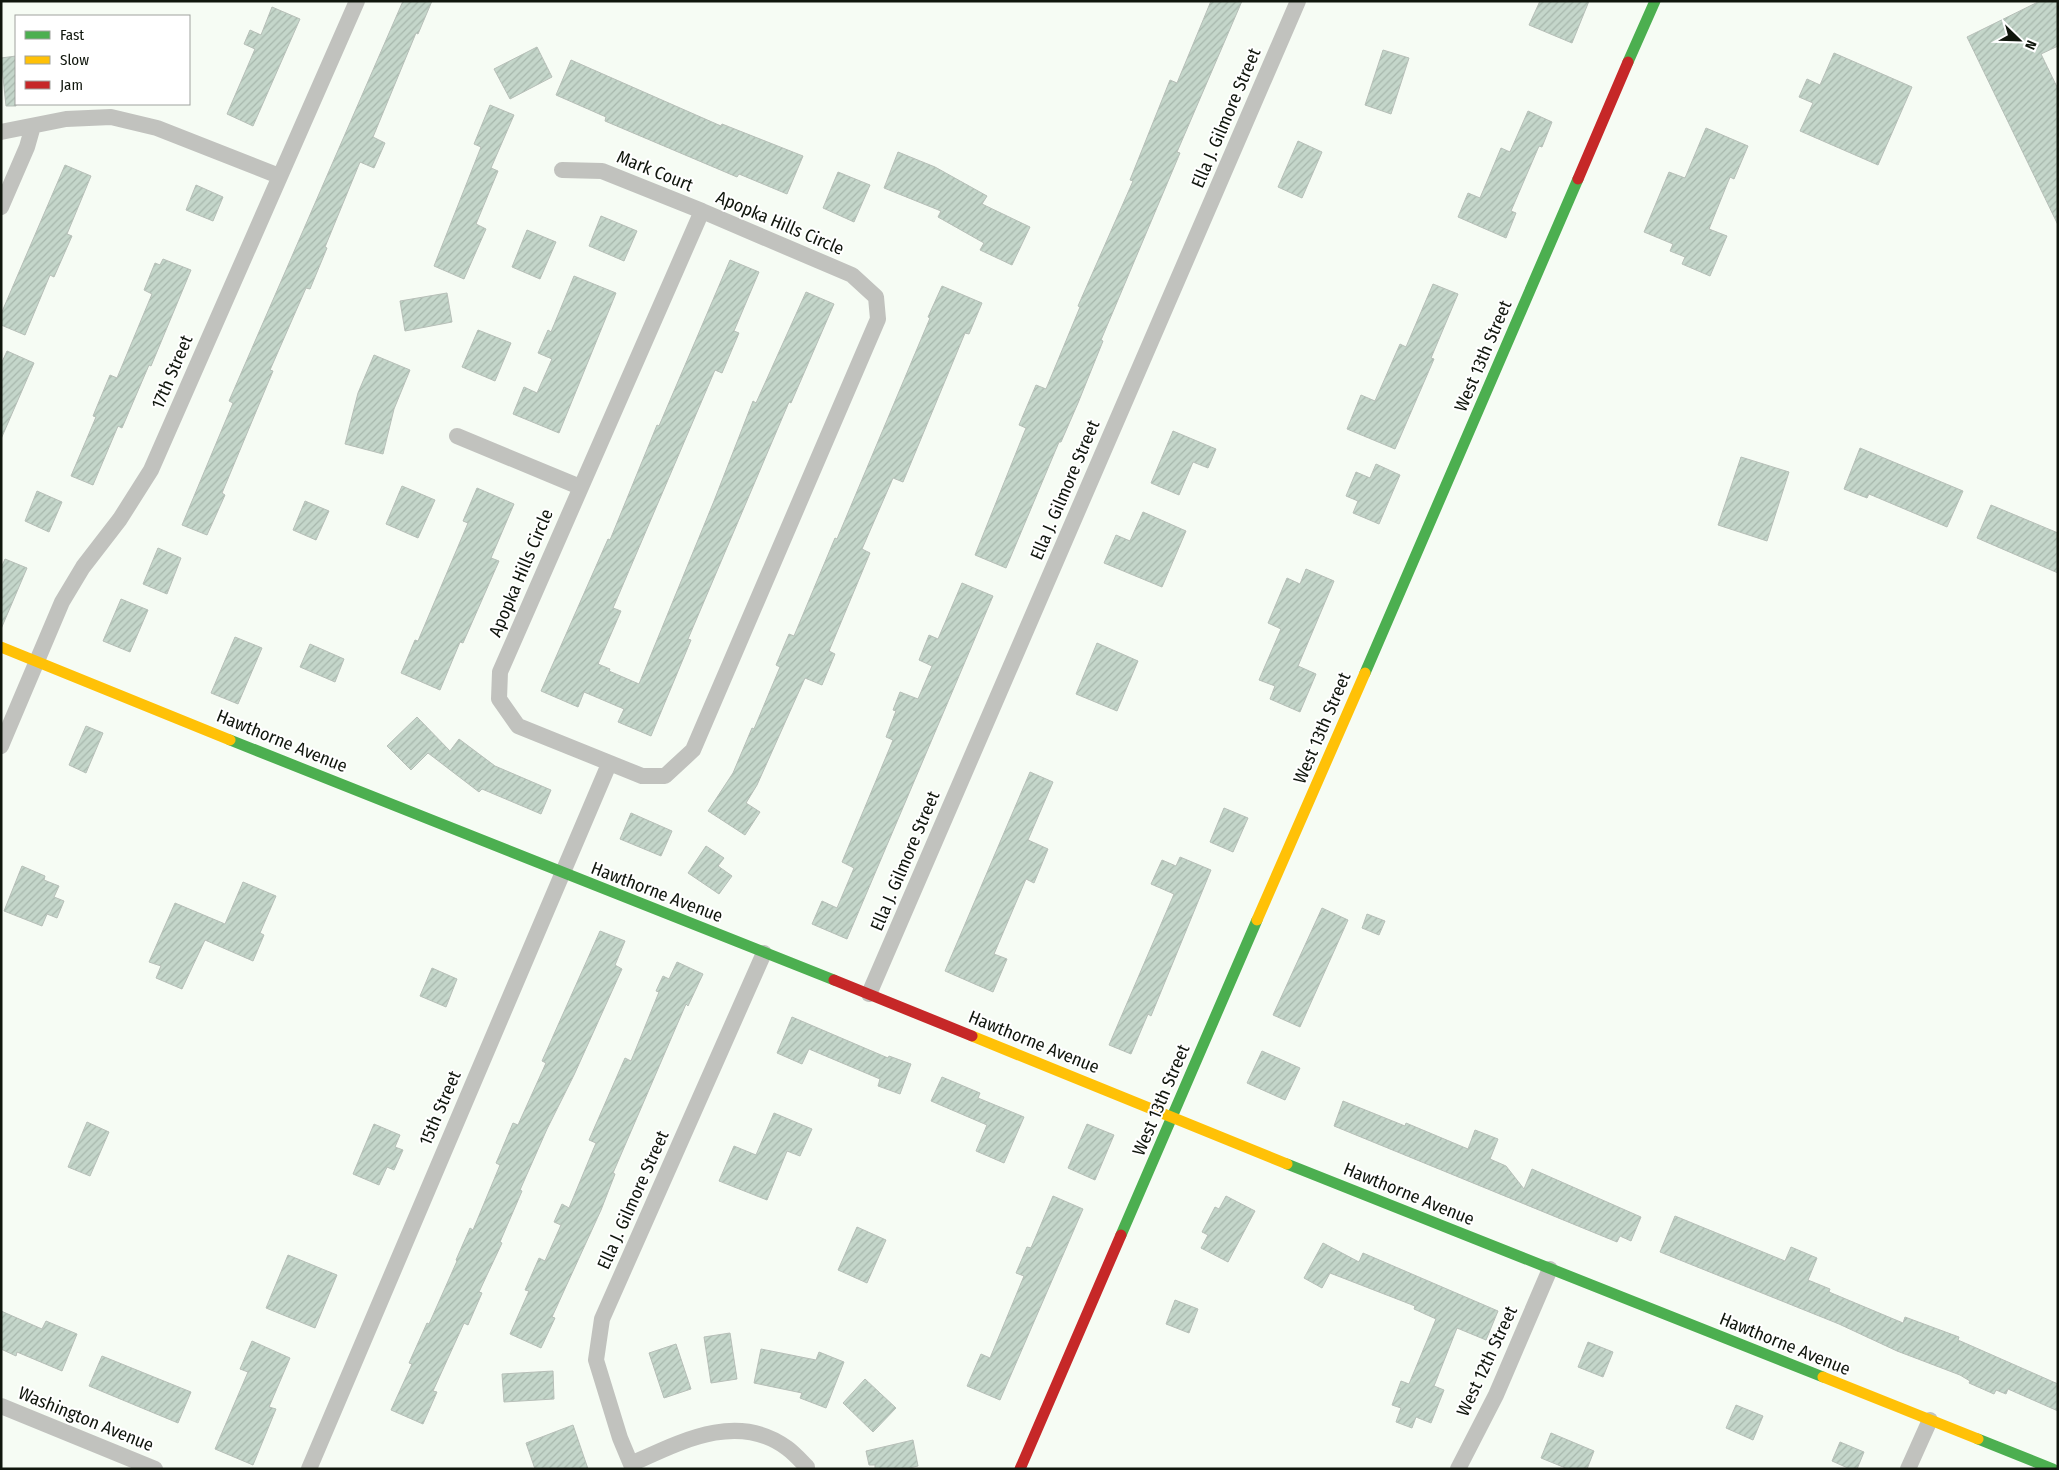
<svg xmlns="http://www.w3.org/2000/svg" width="2059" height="1470" font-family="'Fira Sans Condensed',sans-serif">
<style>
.building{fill:url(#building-hatch);stroke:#b7bfb8}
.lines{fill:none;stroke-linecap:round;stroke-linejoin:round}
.street{stroke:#c1c2be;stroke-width:16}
.fast{stroke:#4caf50;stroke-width:11}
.slow{stroke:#ffc107;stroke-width:11}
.jam{stroke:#c62828;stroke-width:11}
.labels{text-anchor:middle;stroke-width:4;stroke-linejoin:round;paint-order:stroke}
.street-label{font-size:18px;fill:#10160d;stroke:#fff}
</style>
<defs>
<pattern id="building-hatch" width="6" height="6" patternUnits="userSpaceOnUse" patternTransform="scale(1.25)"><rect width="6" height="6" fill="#c4d6ca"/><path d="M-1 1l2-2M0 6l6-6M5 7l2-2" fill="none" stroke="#a7b7ac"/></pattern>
</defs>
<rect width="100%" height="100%" fill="#f6fcf4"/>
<!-- building -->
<path class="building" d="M 403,1 L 432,1 L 418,34 L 416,33 L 373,137 L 385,143 L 374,168 L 360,162 L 325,247 L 327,248 L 310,289 L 306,288 L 270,370 L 273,371 L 222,493 L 225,495 L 207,535 L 182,525 L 233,403 L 229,401 Z
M 1211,1 L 1242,1 L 1177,152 L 1180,153 L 1101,340 L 1103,341 L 1078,403 L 1061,442 L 1059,442 L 1006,568 L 975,555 L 1026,428 L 1019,425 L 1036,385 L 1046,389 L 1080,307 L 1078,306 L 1133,181 L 1130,180 L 1170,80 L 1177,83 Z
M 1540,1 L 1589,1 L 1572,43 L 1529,25 Z
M 2040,1 L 2058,1 L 2058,46 L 2041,54 L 2058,89 L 2058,225 L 1967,37 Z
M 272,7 L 300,19 L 253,126 L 227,114 L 255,49 L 244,44 L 250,30 L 261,35 Z
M 537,47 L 552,77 L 510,99 L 494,69 Z
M 1383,50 L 1409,58 L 1391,114 L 1365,105 Z
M 1834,53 L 1912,87 L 1878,165 L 1800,131 L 1813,103 L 1799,97 L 1807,79 L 1820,85 Z
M 16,56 L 16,106 L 6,106 L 1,58 Z
M 571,60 L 721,126 L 722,124 L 803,156 L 787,194 L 739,174 L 737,177 L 605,121 L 606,117 L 556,95 Z
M 490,105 L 514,115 L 491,168 L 498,171 L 476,224 L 486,229 L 464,279 L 434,266 L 481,147 L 474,144 Z
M 1528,111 L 1552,122 L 1542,147 L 1539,146 L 1511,211 L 1516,213 L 1506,238 L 1458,217 L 1468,193 L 1480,198 L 1501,148 L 1510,152 Z
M 1706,128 L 1748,146 L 1734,179 L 1730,177 L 1709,229 L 1727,236 L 1710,276 L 1682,264 L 1685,257 L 1670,251 L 1673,244 L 1644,232 L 1669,172 L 1685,178 Z
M 1298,141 L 1322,152 L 1302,198 L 1278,187 Z
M 898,152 L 935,167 L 987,196 L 982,204 L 1030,227 L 1012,265 L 980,250 L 984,243 L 938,217 L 941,211 L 884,188 Z
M 65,165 L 91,176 L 67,234 L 72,236 L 54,277 L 50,275 L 25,335 L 1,325 L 1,314 Z
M 838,172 L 870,185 L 854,222 L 823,208 Z
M 196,185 L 223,197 L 213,221 L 186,210 Z
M 601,216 L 637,231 L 624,261 L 589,246 Z
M 527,230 L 556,242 L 540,279 L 512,267 Z
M 163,259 L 191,270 L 151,366 L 149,365 L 122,428 L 118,426 L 93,485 L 71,476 L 96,417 L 93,416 L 110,375 L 117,378 L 152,294 L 144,290 L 155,263 L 160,265 Z
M 730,260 L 759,272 L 734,331 L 739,333 L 722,373 L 715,370 L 613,608 L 621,611 L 598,664 L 610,669 L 609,671 L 639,684 L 714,501 L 753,401 L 756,403 L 806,292 L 834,304 L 791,403 L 789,402 L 688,639 L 691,640 L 651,736 L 618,722 L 624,709 L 584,692 L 578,707 L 541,691 L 608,539 L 610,540 L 657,425 L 659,426 Z
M 574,276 L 616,293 L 559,433 L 513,414 L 524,387 L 537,393 L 552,359 L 538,353 L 548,330 L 551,332 Z
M 1433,284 L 1458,294 L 1431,358 L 1434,359 L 1395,449 L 1347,429 L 1361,395 L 1375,401 L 1400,344 L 1406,347 Z
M 942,286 L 982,303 L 969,334 L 965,333 L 903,482 L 893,478 L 862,549 L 870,553 L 829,651 L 835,654 L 822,685 L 805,678 L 757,785 L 746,803 L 760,812 L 745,835 L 708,811 L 733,773 L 752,728 L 754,729 L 780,667 L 776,665 L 789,634 L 794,636 L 835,538 L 837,539 L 930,318 L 928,317 Z
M 447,293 L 452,322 L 405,331 L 400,301 Z
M 478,330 L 511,343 L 495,381 L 462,367 Z
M 7,351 L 34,363 L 1,439 L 1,364 Z
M 374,355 L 410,370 L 394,409 L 383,454 L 345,444 L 358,393 Z
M 1173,431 L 1216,449 L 1208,468 L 1193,462 L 1179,495 L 1151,483 Z
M 1860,448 L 1963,491 L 1947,527 L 1869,494 L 1867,498 L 1844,489 Z
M 1741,457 L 1789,472 L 1767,541 L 1718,525 Z
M 1376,464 L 1400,475 L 1379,524 L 1353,513 L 1358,501 L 1346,496 L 1356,472 L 1370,478 Z
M 402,486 L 435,500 L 418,538 L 386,524 Z
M 477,488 L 514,504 L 491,558 L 499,561 L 463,643 L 460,642 L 440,690 L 401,673 L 415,640 L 418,641 L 468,523 L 463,521 Z
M 37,491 L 62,502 L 49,532 L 25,521 Z
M 305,501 L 329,511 L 316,540 L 293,530 Z
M 1991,505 L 2058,533 L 2058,573 L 1977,538 Z
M 1143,512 L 1186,531 L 1162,587 L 1104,563 L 1116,535 L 1130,541 Z
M 158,548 L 181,558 L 167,594 L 143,584 Z
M 5,559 L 27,568 L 1,629 L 1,568 Z
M 1306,569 L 1334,581 L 1298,666 L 1316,674 L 1300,712 L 1270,699 L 1275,686 L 1259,680 L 1281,629 L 1268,623 L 1287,578 L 1300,584 Z
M 962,583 L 993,596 L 847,939 L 812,924 L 822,901 L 837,908 L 854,868 L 842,862 L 893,740 L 886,737 L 896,711 L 893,710 L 900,692 L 918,699 L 932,666 L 919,660 L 929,635 L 938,639 Z
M 121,599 L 148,610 L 130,652 L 103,641 Z
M 235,637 L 262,648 L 238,704 L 211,693 Z
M 1097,643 L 1138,661 L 1117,711 L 1076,694 Z
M 310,644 L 344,659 L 335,682 L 300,667 Z
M 417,717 L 450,751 L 459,739 L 495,766 L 551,790 L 541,814 L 482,789 L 479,792 L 428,753 L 411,770 L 387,746 Z
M 86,726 L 103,733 L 86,773 L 69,765 Z
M 1030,772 L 1053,782 L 1028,840 L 1048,849 L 1034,883 L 1026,879 L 994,954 L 1007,959 L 993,992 L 945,971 Z
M 1224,808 L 1248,818 L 1233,852 L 1210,842 Z
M 631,813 L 672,831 L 661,856 L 620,839 Z
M 706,846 L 724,858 L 718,866 L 732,876 L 719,894 L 688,873 Z
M 1180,857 L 1211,870 L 1151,1016 L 1148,1014 L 1131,1054 L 1109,1045 L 1174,894 L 1151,884 L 1162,860 L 1176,866 Z
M 22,866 L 45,876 L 44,880 L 59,886 L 54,897 L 64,901 L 57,918 L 47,914 L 42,926 L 4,911 Z
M 243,882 L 276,896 L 260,933 L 264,935 L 253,961 L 205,940 L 182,989 L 156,978 L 161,966 L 149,962 L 175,903 L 225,924 Z
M 1322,908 L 1348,920 L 1300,1027 L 1273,1015 Z
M 1367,914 L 1385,921 L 1379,935 L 1362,928 Z
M 600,931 L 625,941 L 615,965 L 622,969 L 574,1075 L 547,1129 L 520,1190 L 522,1191 L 500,1242 L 502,1243 L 479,1292 L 482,1293 L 468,1325 L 464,1323 L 433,1391 L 437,1392 L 423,1424 L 391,1410 L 412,1364 L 409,1363 L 427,1323 L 429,1324 L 457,1261 L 456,1260 L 470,1228 L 473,1230 L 500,1165 L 496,1163 L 513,1123 L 518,1125 L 546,1063 L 542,1061 Z
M 677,962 L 703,974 L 688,1006 L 686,1004 L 613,1173 L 615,1174 L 601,1210 L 552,1317 L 555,1318 L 541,1348 L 510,1334 L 529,1291 L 525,1290 L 539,1258 L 545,1261 L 561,1225 L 554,1222 L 562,1204 L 569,1208 L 596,1143 L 589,1140 L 625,1058 L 631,1061 L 659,992 L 656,991 L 663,976 L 669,979 Z
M 432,968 L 457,979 L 446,1007 L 420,996 Z
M 792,1017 L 888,1058 L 889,1056 L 911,1064 L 900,1094 L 878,1086 L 880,1079 L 809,1049 L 802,1064 L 777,1053 Z
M 1262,1051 L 1300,1068 L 1285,1100 L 1247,1083 Z
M 942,1077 L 980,1093 L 978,1098 L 1024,1117 L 1004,1163 L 976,1151 L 987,1125 L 931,1101 Z
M 1343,1101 L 1405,1126 L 1406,1123 L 1468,1149 L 1475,1130 L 1498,1139 L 1490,1159 L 1506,1166 L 1524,1189 L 1532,1169 L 1641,1217 L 1631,1241 L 1620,1236 L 1617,1242 L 1334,1126 Z
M 774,1113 L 812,1129 L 800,1156 L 787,1151 L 767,1200 L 719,1181 L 734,1146 L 756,1155 Z
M 87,1122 L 109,1132 L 90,1176 L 68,1167 Z
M 374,1124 L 400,1135 L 395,1147 L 403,1150 L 394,1170 L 387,1167 L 379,1185 L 353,1174 Z
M 1087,1124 L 1114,1135 L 1095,1180 L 1068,1168 Z
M 1053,1196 L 1083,1209 L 1000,1400 L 967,1386 L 981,1354 L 990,1358 L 1024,1276 L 1016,1273 L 1027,1247 L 1031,1248 Z
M 1226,1196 L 1255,1211 L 1228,1262 L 1201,1248 L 1208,1235 L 1202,1232 L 1215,1207 L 1219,1209 Z
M 1675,1216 L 1785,1261 L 1791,1247 L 1817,1258 L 1808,1280 L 1830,1289 L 1829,1292 L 1903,1323 L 1905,1317 L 1959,1337 L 1958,1340 L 2058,1384 L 2058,1411 L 2008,1389 L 2006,1394 L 1996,1390 L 1994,1394 L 1969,1383 L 1970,1381 L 1960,1375 L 1897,1351 L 1839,1324 L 1660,1252 Z
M 857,1227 L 886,1240 L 867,1283 L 838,1270 Z
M 1323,1243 L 1359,1262 L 1363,1253 L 1498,1311 L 1486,1340 L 1457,1328 L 1434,1386 L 1444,1390 L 1431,1423 L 1416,1417 L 1412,1428 L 1396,1422 L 1401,1408 L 1392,1405 L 1401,1381 L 1409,1384 L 1436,1319 L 1414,1309 L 1415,1306 L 1330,1273 L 1322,1288 L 1304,1278 Z
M 288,1255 L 337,1275 L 315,1328 L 266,1308 Z
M 1175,1300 L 1198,1309 L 1189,1333 L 1166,1324 Z
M 1,1311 L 42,1329 L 46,1321 L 77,1334 L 62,1371 L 17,1352 L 16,1356 L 1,1349 Z
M 730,1333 L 737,1379 L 711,1383 L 704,1337 Z
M 252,1341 L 290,1358 L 269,1407 L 276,1409 L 253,1465 L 215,1449 L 248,1372 L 240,1369 Z
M 1588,1342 L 1613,1352 L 1603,1377 L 1578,1367 Z
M 676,1344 L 691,1389 L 664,1398 L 649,1353 Z
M 761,1349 L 816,1360 L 819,1352 L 844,1362 L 826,1408 L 800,1398 L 802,1393 L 754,1383 Z
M 102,1356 L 191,1392 L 178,1423 L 89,1386 Z
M 553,1371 L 554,1399 L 504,1402 L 502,1374 Z
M 865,1379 L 896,1408 L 873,1432 L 843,1403 Z
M 1736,1405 L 1763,1416 L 1753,1440 L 1726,1428 Z
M 573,1425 L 588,1469 L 535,1469 L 526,1443 Z
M 1551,1433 L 1594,1451 L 1587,1469 L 1568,1469 L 1541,1458 Z
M 913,1440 L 918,1466 L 905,1469 L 875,1469 L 875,1465 L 869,1465 L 866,1451 Z
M 1840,1442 L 1864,1452 L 1857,1469 L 1850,1469 L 1832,1461 Z"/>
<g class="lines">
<!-- street -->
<path class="street" d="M 1,132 L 66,119 L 111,117 L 157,128 L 279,176
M 562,170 L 602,171 L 702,211
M 1,207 L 27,147 L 33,126
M 702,211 L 852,275 L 876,297 L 878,319 L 693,750 L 665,776 L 642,776 L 518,726 L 499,699 L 500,672 Z
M 457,436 L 580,487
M 1,746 L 62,602 L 83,567 L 120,519 L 151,470 L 357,1
M 869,994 L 1298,1
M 1,1406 L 155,1469
M 631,1464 C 680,1442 737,1411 787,1448 C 794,1453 801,1461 807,1467
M 309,1469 L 609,764
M 633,1469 L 620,1438 L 596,1360 L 602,1319 L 764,953
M 1458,1469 L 1496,1395 L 1550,1269
M 1908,1469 L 1930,1420"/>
<!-- fast -->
<path class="fast" d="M 1628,62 L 1655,1
M 1365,673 L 1578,179
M 230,740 L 834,980
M 1287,1164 L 1823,1377
M 1121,1235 L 1257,920
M 1978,1439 L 2053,1469"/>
<!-- slow -->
<path class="slow" d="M 1,647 L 230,740
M 1257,920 L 1365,673
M 972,1036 L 1287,1164
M 1823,1377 L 1978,1439"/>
<!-- jam -->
<path class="jam" d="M 1578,179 L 1628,62
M 834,980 L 972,1036
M 1020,1469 L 1121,1235"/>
</g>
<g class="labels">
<!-- street labels -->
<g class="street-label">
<text transform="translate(1226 118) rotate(-67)" y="6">Ella J. Gilmore Street</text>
<text transform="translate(655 171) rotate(22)" y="6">Mark Court</text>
<text transform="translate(780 223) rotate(23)" y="6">Apopka Hills Circle</text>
<text transform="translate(1483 356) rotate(-67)" y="6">West 13th Street</text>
<text transform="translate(172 372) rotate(-67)" y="6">17th Street</text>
<text transform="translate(1065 490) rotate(-67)" y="6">Ella J. Gilmore Street</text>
<text transform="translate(521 573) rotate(-67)" y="6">Apopka Hills Circle</text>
<text transform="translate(1322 728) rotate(-67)" y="6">West 13th Street</text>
<text transform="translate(282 741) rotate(22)" y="6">Hawthorne Avenue</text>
<text transform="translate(905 861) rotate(-67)" y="6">Ella J. Gilmore Street</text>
<text transform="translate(657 892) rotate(21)" y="6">Hawthorne Avenue</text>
<text transform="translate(1034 1042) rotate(22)" y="6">Hawthorne Avenue</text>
<text transform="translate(1161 1100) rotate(-67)" y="6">West 13th Street</text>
<text transform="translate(440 1108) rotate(-67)" y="6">15th Street</text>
<text transform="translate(1409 1194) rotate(22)" y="6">Hawthorne Avenue</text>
<text transform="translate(633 1200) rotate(-66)" y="6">Ella J. Gilmore Street</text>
<text transform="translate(1785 1344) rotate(22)" y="6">Hawthorne Avenue</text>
<text transform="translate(1487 1361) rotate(-65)" y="6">West 12th Street</text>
<text transform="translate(86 1419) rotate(22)" y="6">Washington Avenue</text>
</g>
</g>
<!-- border -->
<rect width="2059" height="1470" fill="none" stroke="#10160d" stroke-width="5"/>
<!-- legend -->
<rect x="15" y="15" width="175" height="90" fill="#ffffff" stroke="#9fa29e"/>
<rect x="25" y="31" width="25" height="8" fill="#4caf50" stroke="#9fa29e"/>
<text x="60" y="40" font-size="15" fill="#10160d">Fast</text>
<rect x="25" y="56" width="25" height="8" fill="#ffc107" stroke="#9fa29e"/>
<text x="60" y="65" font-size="15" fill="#10160d">Slow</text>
<rect x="25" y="81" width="25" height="8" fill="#c62828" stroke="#9fa29e"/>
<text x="60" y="90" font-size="15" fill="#10160d">Jam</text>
<!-- north arrow -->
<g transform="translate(2019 40) rotate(113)" stroke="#ffffff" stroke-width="4" paint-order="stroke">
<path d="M0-4L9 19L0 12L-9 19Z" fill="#10160d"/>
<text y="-8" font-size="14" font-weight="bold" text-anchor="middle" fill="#10160d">N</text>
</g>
</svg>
